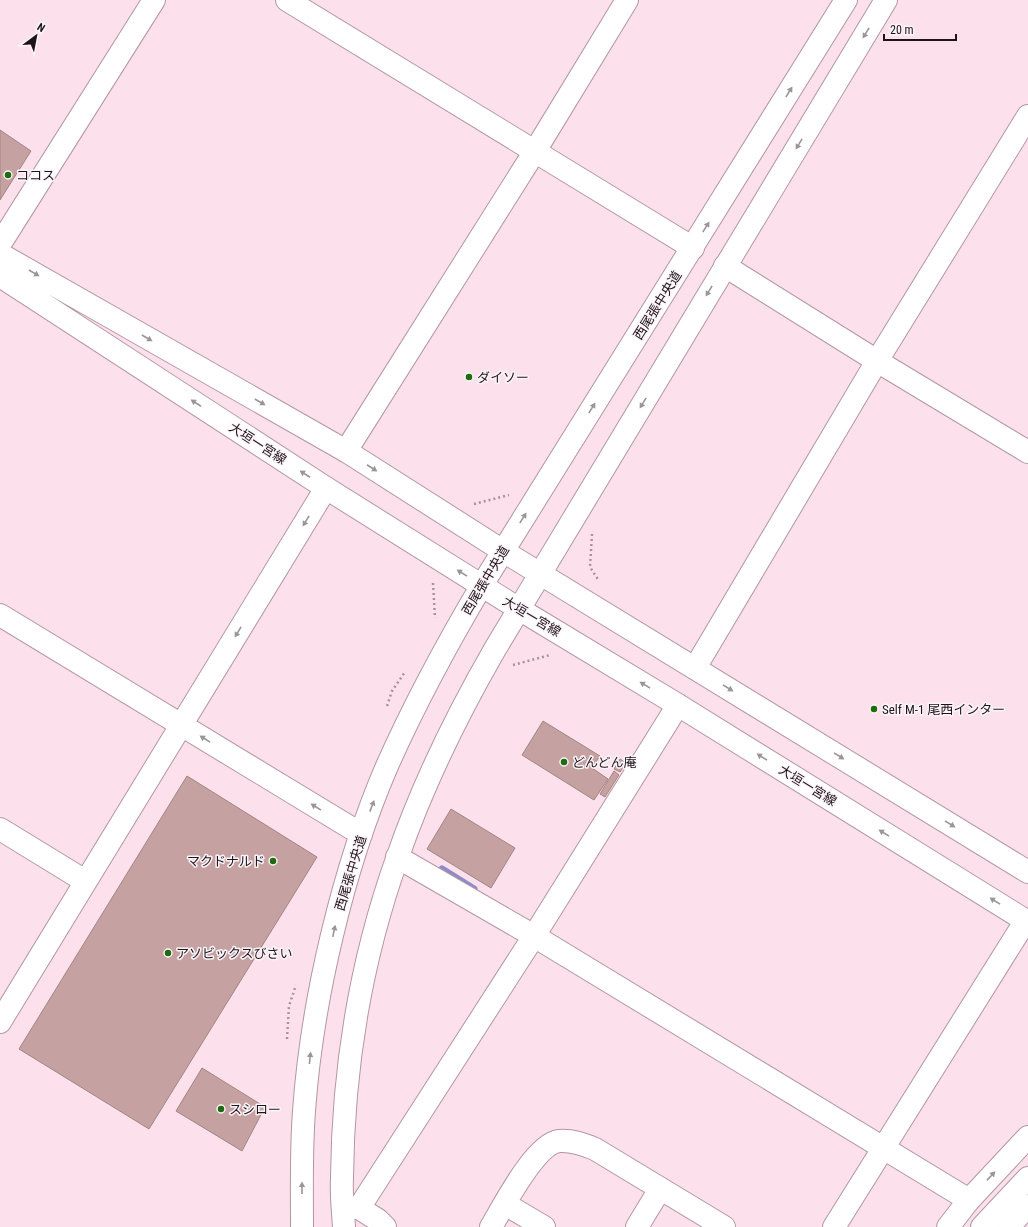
<svg xmlns="http://www.w3.org/2000/svg" width="1028" height="1227" font-family="'Roboto Condensed','Noto Sans JP',sans-serif">
<style>
.lines{fill:none;stroke-linecap:round;stroke-linejoin:round}
.stream{stroke:#8e8bc7;stroke-width:7}
.building{fill:#c5a1a1;stroke:#a58383}
.minor-casing{stroke:#b495a4;stroke-width:24}
.major-casing{stroke:#b495a4;stroke-width:24}
.highway-casing{stroke:#b495a4;stroke-width:24}
.path{stroke:#a8939c;stroke-width:2.5;stroke-dasharray:2 3;stroke-linecap:butt}
.minor{stroke:#fff;stroke-width:22}
.major{stroke:#fff;stroke-width:22}
.highway{stroke:#fff;stroke-width:22}
.oneway{fill:#9a9597}
.poi-dot{fill:#1e6c0f;stroke:#fbf4f8;stroke-width:1.5}
.labels{text-anchor:middle;stroke-width:3;stroke-linejoin:round;paint-order:stroke}
.poi-label{font-size:13px;fill:#1e1318;stroke:#fbf4f8;text-anchor:start}
.street-label{font-size:13px;fill:#1e1318;stroke:#fbf4f8}
</style>
<rect width="100%" height="100%" fill="#fce1ed"/>
<g class="lines">
<!-- stream -->
<path class="stream" d="M 442,869 L 474,889"/>
</g>
<!-- building -->
<path class="building" d="M 0,130 L 31,151 L 0,200 Z
M 543,721 L 600,756 L 592,768 L 608,779 L 594,800 L 522,755 Z
M 620,759 L 626,763 L 620,772 L 614,769 Z
M 614,771 L 619,775 L 605,797 L 600,794 Z
M 187,776 L 317,857 L 149,1129 L 19,1049 Z
M 451,809 L 515,848 L 491,888 L 427,849 Z
M 202,1068 L 265,1107 L 242,1151 L 176,1111 Z"/>
<g class="lines">
<!-- minor casing -->
<g class="minor-casing">
<path id="minor" d="M 287,0 L 693,248
M 0,244 L 154,0
M 725,266 L 877,361 L 1028,452
M 346,451 L 535,151 L 627,0
M 0,615 L 361,834
M 695,668 L 877,361 L 1028,116
M 0,829 L 85,881
M 397,857 L 534,936 L 969,1200
M 0,1022 L 326,488
M 505,1204 L 544,1227
M 343,1208 L 359,1208 L 534,936 L 678,705
M 359,1208 L 378,1220 L 385,1227
M 491,1227 C 503,1207 535,1144 559,1141 C 572,1140 583,1144 595,1149 L 724,1227
M 637,1227 L 660,1189
M 834,1227 L 1026,920"/>
</g>
<!-- major casing -->
<g class="major-casing">
<path id="major" d="M 0,254 L 346,451 L 503,551 L 1028,872
M 0,276 L 326,488 L 519,609 L 678,705 L 1028,922
M 302,1227 C 302,1189 301,1150 304,1111 C 312,1000 343,868 387,766 C 415,703 447,644 482,585 L 846,0
M 344,1227 C 343,1211 341,1194 342,1178 C 343,1069 361,959 398,856 C 423,784 457,715 495,649 L 886,0
M 948,1227 L 969,1200 L 1028,1137
M 982,1227 L 1028,1178"/>
</g>
<!-- highway casing -->
<g class="highway-casing">
<path id="highway" d="M 1008,1227 L 1028,1206"/>
</g>
<!-- path -->
<path class="path" d="M 474,504 L 509,495
M 592,534 L 590,567 L 599,581
M 433,583 L 435,618
M 513,665 L 550,655
M 387,706 L 392,691 L 405,672
M 287,1039 L 289,1006 L 296,985"/>
<!-- minor -->
<use href="#minor" class="minor"/>
<!-- major -->
<use href="#major" class="major"/>
<!-- highway -->
<use href="#highway" class="highway"/>
</g>
<!-- one-way arrows -->
<defs><path id="oneway-solid" d="M-6-.8H1V-3.2L6.5 0L1 3.2V.8H-6Z"/></defs>
<g class="oneway">
<use href="#oneway-solid" transform="translate(866 33) rotate(121)"/>
<use href="#oneway-solid" transform="translate(789 92) rotate(-58)"/>
<use href="#oneway-solid" transform="translate(799 144) rotate(121)"/>
<use href="#oneway-solid" transform="translate(706 227) rotate(-58)"/>
<use href="#oneway-solid" transform="translate(34 273) rotate(30)"/>
<use href="#oneway-solid" transform="translate(709 291) rotate(121)"/>
<use href="#oneway-solid" transform="translate(147 338) rotate(30)"/>
<use href="#oneway-solid" transform="translate(260 402) rotate(30)"/>
<use href="#oneway-solid" transform="translate(196 403) rotate(-147)"/>
<use href="#oneway-solid" transform="translate(643 403) rotate(121)"/>
<use href="#oneway-solid" transform="translate(592 408) rotate(-58)"/>
<use href="#oneway-solid" transform="translate(372 468) rotate(33)"/>
<use href="#oneway-solid" transform="translate(305 474) rotate(-147)"/>
<use href="#oneway-solid" transform="translate(523 518) rotate(-58)"/>
<use href="#oneway-solid" transform="translate(306 521) rotate(121)"/>
<use href="#oneway-solid" transform="translate(462 573) rotate(-148)"/>
<use href="#oneway-solid" transform="translate(238 632) rotate(121)"/>
<use href="#oneway-solid" transform="translate(645 685) rotate(-149)"/>
<use href="#oneway-solid" transform="translate(728 688) rotate(32)"/>
<use href="#oneway-solid" transform="translate(205 739) rotate(-148)"/>
<use href="#oneway-solid" transform="translate(839 756) rotate(32)"/>
<use href="#oneway-solid" transform="translate(762 757) rotate(-148)"/>
<use href="#oneway-solid" transform="translate(372 806) rotate(-69)"/>
<use href="#oneway-solid" transform="translate(316 807) rotate(-148)"/>
<use href="#oneway-solid" transform="translate(950 824) rotate(32)"/>
<use href="#oneway-solid" transform="translate(884 833) rotate(-148)"/>
<use href="#oneway-solid" transform="translate(995 901) rotate(-148)"/>
<use href="#oneway-solid" transform="translate(334 931) rotate(-78)"/>
<use href="#oneway-solid" transform="translate(310 1058) rotate(-84)"/>
<use href="#oneway-solid" transform="translate(991 1176) rotate(-47)"/>
<use href="#oneway-solid" transform="translate(302 1188) rotate(-90)"/>
</g>
<!-- markers -->
<g class="poi-dot">
<circle cx="8" cy="175" r="4"/>
<circle cx="469" cy="377" r="4"/>
<circle cx="874" cy="709" r="4"/>
<circle cx="564" cy="762" r="4"/>
<circle cx="273" cy="861" r="4"/>
<circle cx="168" cy="953" r="4"/>
<circle cx="221" cy="1109" r="4"/>
</g>
<g class="labels">
<!-- poi labels -->
<g class="poi-label">
<text x="16" y="180">ココス</text>
<text x="477" y="382">ダイソー</text>
<text x="882" y="714">Self M-1 尾西インター</text>
<text x="572" y="767">どんどん庵</text>
<text x="265" y="866" text-anchor="end">マクドナルド</text>
<text x="176" y="958">アソビックスびさい</text>
<text x="229" y="1114">スシロー</text>
</g>
<!-- street labels -->
<g class="street-label">
<text transform="translate(657 305) rotate(-58)" y="5">西尾張中央道</text>
<text transform="translate(258 443) rotate(33)" y="5">大垣一宮線</text>
<text transform="translate(485 580) rotate(-59)" y="5">西尾張中央道</text>
<text transform="translate(532 616) rotate(31)" y="5">大垣一宮線</text>
<text transform="translate(808 785) rotate(32)" y="5">大垣一宮線</text>
<text transform="translate(350 873) rotate(-73)" y="5">西尾張中央道</text>
</g>
</g>
<!-- north arrow -->
<g transform="translate(36 36) rotate(32)" stroke="#fbf4f8" stroke-width="3" paint-order="stroke">
<path d="M0-3L7 15L0 10L-7 15Z" fill="#1e1318"/>
<text y="-6" font-size="11" font-weight="bold" text-anchor="middle" fill="#1e1318">N</text>
</g>
<!-- scale -->
<path d="M884 34v6h72v-6" fill="none" stroke="#1e1318" stroke-width="2"/>
<text x="890" y="34" font-size="12" fill="#1e1318" stroke="#fbf4f8" stroke-width="3" paint-order="stroke">20 m</text>
</svg>
